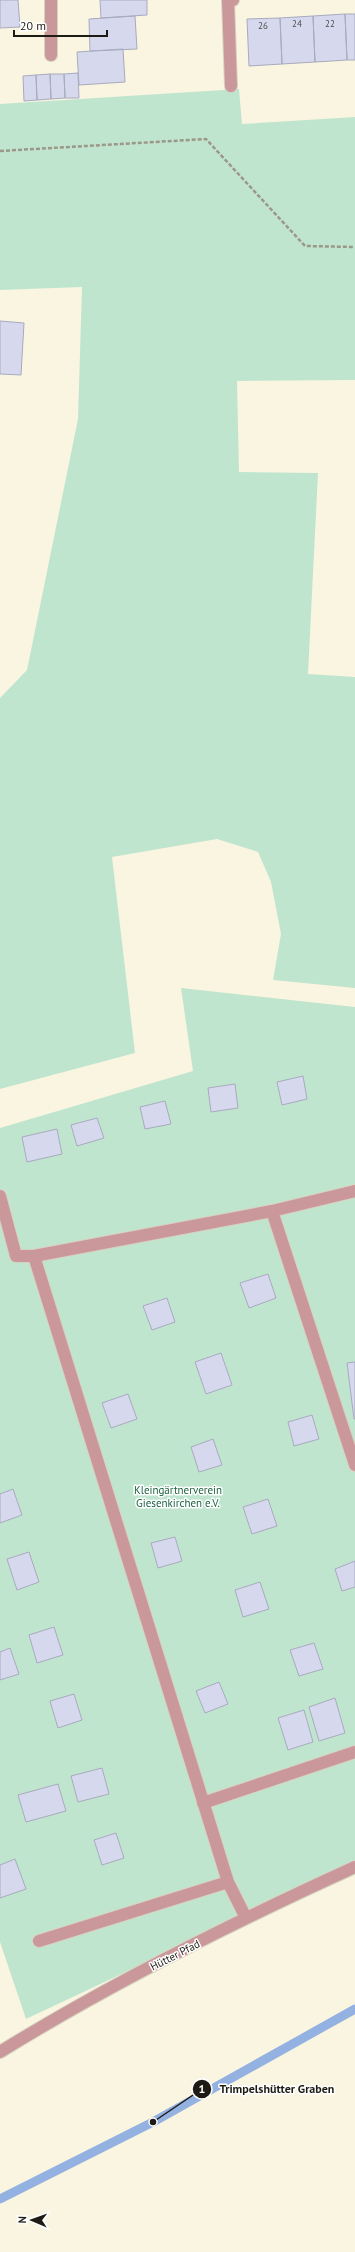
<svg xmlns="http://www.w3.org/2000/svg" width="355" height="2252" font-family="'PT Sans',sans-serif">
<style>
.green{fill:#c0e5cf}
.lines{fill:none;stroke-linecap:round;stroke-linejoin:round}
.stream{stroke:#93b1e1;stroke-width:9}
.building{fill:#d6d9ed;stroke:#a8aabe}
.lane-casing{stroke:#d7d2bf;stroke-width:14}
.street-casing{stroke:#d7d2bf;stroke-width:14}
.path{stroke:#9c9889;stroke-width:2.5;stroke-dasharray:4 2;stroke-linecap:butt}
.lane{stroke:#ca979b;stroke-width:12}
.street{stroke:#ca979b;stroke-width:12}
.labels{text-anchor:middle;stroke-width:3;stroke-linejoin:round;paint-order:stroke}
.number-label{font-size:9px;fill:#4b4a4a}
.park-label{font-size:11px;fill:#1d6242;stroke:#fff}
.street-label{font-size:11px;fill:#1d1b14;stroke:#fff}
.leader{fill:none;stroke:#1d1b14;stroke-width:1.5}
.callout-dot{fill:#1d1b14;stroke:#fff;stroke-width:1.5}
.mark-label{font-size:12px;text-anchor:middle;font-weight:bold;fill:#fff}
.callout-label{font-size:12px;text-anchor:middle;font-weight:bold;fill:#1d1b14;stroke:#fff;stroke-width:3;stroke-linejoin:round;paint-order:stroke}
</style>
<rect width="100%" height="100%" fill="#faf5e0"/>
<!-- green -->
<path class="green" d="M 239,89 L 242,124 L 355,117 L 355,380 L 237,381 L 239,472 L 318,473 L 308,674 L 355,677 L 355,988 L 273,980 L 281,934 L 271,882 L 258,852 L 217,839 L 112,857 L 135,1053 L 0,1089 L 0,698 L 27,670 L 78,419 L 82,287 L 0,290 L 0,104 Z
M 181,988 L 355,1007 L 355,1864 L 26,2019 L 0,1942 L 0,1128 L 193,1071 Z"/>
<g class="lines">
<!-- stream -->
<path class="stream" d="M 0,2199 L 153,2122 L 355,2009"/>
</g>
<!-- building -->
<path class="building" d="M 0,0 L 18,0 L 20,27 L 0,28 Z
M 100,0 L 147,0 L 147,15 L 101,18 Z
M 345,14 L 347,60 L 315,62 L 313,16 Z
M 345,14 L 355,14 L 355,60 L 347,60 Z
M 135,16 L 137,49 L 90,51 L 89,19 Z
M 313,16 L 315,62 L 282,64 L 280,18 Z
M 280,18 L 282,64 L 249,66 L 247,19 Z
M 123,49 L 125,82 L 79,85 L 77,52 Z
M 78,73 L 79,98 L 65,98 L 64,74 Z
M 50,74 L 64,74 L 65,98 L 51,99 Z
M 50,74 L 51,99 L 37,100 L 36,75 Z
M 36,75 L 37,100 L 24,101 L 23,76 Z
M 0,321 L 24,323 L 21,375 L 0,374 Z
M 303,1076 L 307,1099 L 282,1105 L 277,1082 Z
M 235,1084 L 238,1108 L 211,1112 L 208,1088 Z
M 165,1101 L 171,1124 L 145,1129 L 140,1107 Z
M 97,1118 L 104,1138 L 77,1146 L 71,1125 Z
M 57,1129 L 62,1154 L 27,1162 L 22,1137 Z
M 268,1274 L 276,1298 L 249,1308 L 240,1283 Z
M 167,1298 L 175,1322 L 152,1330 L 143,1306 Z
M 221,1353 L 232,1385 L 206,1394 L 195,1362 Z
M 355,1362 L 355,1419 L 354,1419 L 347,1363 Z
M 128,1394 L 137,1419 L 111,1428 L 102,1403 Z
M 312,1415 L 319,1439 L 294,1446 L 288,1422 Z
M 213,1439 L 222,1465 L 199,1472 L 191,1447 Z
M 13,1489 L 22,1515 L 0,1523 L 0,1494 Z
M 268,1499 L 277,1526 L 252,1534 L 243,1507 Z
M 175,1537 L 182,1561 L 158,1568 L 151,1543 Z
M 29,1552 L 39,1582 L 17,1590 L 7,1559 Z
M 355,1561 L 355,1587 L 342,1591 L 335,1569 Z
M 260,1582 L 269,1609 L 243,1617 L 235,1590 Z
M 54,1627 L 63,1655 L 37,1663 L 29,1635 Z
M 314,1643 L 323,1669 L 299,1676 L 290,1650 Z
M 10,1648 L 19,1674 L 0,1680 L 0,1652 Z
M 219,1682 L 228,1704 L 205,1713 L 196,1691 Z
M 74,1694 L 82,1720 L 58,1728 L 50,1701 Z
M 335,1698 L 345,1733 L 319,1741 L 309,1707 Z
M 304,1710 L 313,1742 L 288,1750 L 278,1718 Z
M 102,1768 L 109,1794 L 78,1802 L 71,1776 Z
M 58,1784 L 66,1811 L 26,1822 L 18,1795 Z
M 116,1833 L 124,1858 L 102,1865 L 94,1840 Z
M 15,1859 L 26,1889 L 0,1898 L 0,1865 Z"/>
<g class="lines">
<!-- lane casing -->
<g class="lane-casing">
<path id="lane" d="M 231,86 L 228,0 L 233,0
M 0,1196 L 16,1256 L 34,1256
M 272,1211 L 355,1191
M 203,1803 L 355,1752
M 228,1882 L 34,1256 L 272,1211 L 355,1465
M 39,1941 L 228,1882 L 246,1918
M 0,2052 C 113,1982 234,1922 355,1867"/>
</g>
<!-- street casing -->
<g class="street-casing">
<path id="street" d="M 51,0 L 51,55"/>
</g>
<!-- path -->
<path class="path" d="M 0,151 L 206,139 L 305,246 L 355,247"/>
<!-- lane -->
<use href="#lane" class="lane"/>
<!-- street -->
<use href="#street" class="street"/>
</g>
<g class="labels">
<!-- number labels -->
<g class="number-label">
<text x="297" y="27">24</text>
<text x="330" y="27">22</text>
<text x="263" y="29">26</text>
</g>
<!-- park labels -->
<g class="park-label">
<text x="178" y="1494">Kleingärtnerverein<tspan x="178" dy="13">Giesenkirchen e.V.</tspan></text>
</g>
<!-- street labels -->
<g class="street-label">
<text transform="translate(175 1955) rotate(-27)" y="4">Hütter Pfad</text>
</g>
</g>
<!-- callouts -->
<path class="leader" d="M153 2122L202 2089"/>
<g class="callout-dot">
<circle cx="153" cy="2122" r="4"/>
<circle cx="202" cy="2089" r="10"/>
</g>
<g class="mark-label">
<text x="202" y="2093">1</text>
</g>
<g class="callout-label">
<text x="277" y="2093">Trimpelshütter Graben</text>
</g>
<!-- north arrow -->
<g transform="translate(32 2220) rotate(272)" stroke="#ffffff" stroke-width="3" paint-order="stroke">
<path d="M0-3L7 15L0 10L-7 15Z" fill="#1d1b14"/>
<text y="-6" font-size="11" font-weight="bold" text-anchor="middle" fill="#1d1b14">N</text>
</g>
<!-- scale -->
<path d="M14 30v6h93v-6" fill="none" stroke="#1d1b14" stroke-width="2"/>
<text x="20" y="30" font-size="12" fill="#1d1b14" stroke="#ffffff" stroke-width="3" paint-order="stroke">20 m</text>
</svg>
